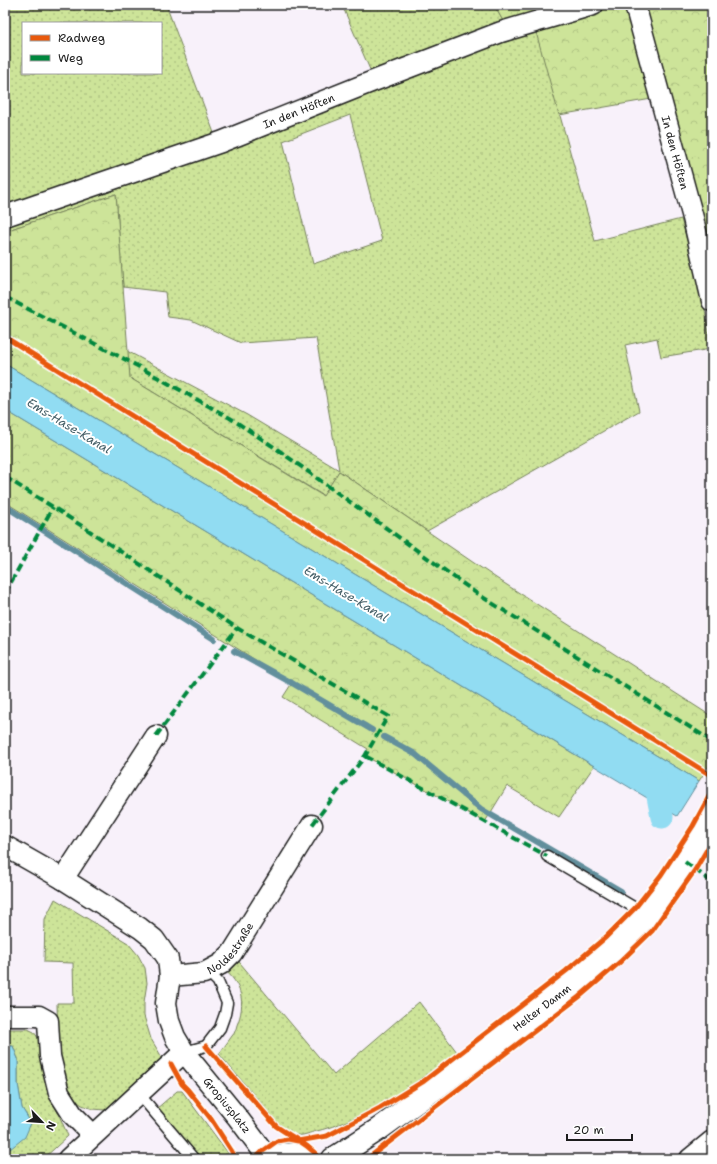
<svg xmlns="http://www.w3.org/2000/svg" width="717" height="1164" font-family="'Shantell Sans',sans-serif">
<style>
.grass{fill:url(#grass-dots);stroke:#74805a;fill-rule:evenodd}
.forest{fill:url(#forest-crowns);stroke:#74805a}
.water{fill:#91dcf2;stroke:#628f9c}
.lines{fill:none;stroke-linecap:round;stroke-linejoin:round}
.stream{stroke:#628f9c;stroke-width:6}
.canal{stroke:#91dcf2;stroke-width:23}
.service-casing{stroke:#1c1c1c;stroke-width:13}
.minor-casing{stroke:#1c1c1c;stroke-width:23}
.tertiary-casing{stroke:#1c1c1c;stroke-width:25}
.service{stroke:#fff;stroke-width:10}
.minor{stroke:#fff;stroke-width:20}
.tertiary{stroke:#fff;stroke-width:22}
.quiet{stroke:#00873e;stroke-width:4;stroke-dasharray:8 4;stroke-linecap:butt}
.cycleway-casing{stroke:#fff;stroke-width:8}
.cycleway{stroke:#e8590c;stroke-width:5}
.labels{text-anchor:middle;stroke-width:4;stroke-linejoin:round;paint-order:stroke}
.street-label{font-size:11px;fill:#1c1c1c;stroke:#fff}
.water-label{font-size:12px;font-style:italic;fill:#455f67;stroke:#fff}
</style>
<defs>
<pattern id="grass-dots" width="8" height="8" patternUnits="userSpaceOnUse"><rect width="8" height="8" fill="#cde499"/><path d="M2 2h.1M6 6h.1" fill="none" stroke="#afc383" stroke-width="1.8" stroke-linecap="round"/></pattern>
<pattern id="forest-crowns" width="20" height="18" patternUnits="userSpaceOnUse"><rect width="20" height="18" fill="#cde499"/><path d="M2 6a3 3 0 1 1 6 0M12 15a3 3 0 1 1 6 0" fill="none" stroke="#afc383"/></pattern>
</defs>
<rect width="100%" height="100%" fill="#f8f1fa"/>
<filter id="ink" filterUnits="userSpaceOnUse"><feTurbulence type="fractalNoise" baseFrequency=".025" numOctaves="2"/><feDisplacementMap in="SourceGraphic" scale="8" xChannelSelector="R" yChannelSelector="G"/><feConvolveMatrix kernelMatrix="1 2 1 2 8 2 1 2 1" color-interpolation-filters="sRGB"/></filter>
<g filter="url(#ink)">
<!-- grass -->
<path class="grass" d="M 5,5 L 166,5 L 214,133 L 5,207 ZM 23,23 L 161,23 L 161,73 L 23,73 Z
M 342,5 L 494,5 L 503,21 L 371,72 Z
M 536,30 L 595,241 L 681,219 L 703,296 L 711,349 L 661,357 L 657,338 L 625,345 L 639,411 L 427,531 L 339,471 L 324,496 L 130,378 L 127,351 L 247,415 L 339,470 L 316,338 L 241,343 L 191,320 L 168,317 L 165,292 L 123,287 L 116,194 L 5,231 L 5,223 L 504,39 ZM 350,115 L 382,241 L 313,264 L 283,141 Z
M 55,899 L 128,943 L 138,955 L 145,968 L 147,983 L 144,1002 L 144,1016 L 151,1039 L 160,1054 L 161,1061 L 110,1108 L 105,1110 L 93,1109 L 82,1105 L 72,1098 L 66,1087 L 58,1043 L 57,1003 L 74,1003 L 73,963 L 44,962 L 45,919 Z
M 235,957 L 334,1075 L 419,1002 L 457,1052 C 416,1083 365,1120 313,1132 C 309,1133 303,1136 298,1135 C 291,1134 283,1127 278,1123 L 219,1054 C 223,1048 228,1042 232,1036 C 235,1033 236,1029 237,1025 C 246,1004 242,983 223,969 Z
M 5,1029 L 28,1029 L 34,1032 L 40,1041 L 53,1101 L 68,1136 L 43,1159 L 5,1159 L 5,1153 L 31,1123 L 22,1108 L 18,1084 L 18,1059 L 13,1046 L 5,1046 Z
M 177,1091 L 182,1091 L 228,1153 L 230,1159 L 199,1159 L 155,1110 Z"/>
<!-- forest -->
<path class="forest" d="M 494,5 L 712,5 L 712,255 L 669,96 L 559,115 L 531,14 L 503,21 Z
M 116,194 L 130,378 L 323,496 L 339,471 L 496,578 L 711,716 L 712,715 L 712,761 L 699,781 L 5,364 L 5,231 Z
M 5,410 L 594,766 L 559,817 L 507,786 L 485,822 L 365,756 L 368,749 L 283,697 L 292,683 L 5,502 Z"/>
<!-- water -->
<path class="water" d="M 5,364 L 699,781 L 677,816 L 5,410 Z
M 5,1046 L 13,1046 L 18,1059 L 18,1084 L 22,1108 L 31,1123 L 25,1137 L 5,1153 Z"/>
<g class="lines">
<!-- stream -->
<path class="stream" d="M 5,506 L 214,639
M 234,651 L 292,683 L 372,730
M 384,737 L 415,754 L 481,809 L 621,891"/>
<!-- canal -->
<path class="canal" d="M 650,778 L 655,781 L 662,817"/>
<!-- service casing -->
<g class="service-casing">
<path id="service" d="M 547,856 L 647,915
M 184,1052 L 206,1046 L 220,1028 L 225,1014 L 227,1003 L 218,982 L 212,976 L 204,973
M 139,1094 L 194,1159"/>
</g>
<!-- minor casing -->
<g class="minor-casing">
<g id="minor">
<path id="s1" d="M 635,5 L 693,218 L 712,301"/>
<path id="s2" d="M 5,216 L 221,142 L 371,82 L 501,32 L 593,5"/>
<path id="s3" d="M 5,846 L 63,879 L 140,928 L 154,939 L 168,959 L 170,976 L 166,1003 L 169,1021 L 175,1037 L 184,1052 L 238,1118 L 269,1159"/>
<path d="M 63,879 L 156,736"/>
<path id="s4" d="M 170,976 L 204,973 L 221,964 L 232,953 L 312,825"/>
<path d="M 5,1016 L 39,1016 L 48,1021 L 50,1056 L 59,1093 L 73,1115 L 93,1135"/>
<path d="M 68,1159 L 184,1052"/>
<path d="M 690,1159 L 712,1141"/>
</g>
</g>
<!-- tertiary casing -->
<g class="tertiary-casing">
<g id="tertiary">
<path d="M 272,1159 C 283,1153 295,1153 305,1159"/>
<path id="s5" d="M 333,1159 L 379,1129 L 438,1086 L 569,987 L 614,949 L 647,915 L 685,862 L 712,817"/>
</g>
</g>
<!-- service -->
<use href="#service" class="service"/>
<!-- minor -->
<use href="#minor" class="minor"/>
<!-- tertiary -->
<use href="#tertiary" class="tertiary"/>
<!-- quiet -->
<path class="quiet" d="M 5,297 L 132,363 L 230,418 L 274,447 L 476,593 L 712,741
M 5,477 L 53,507 L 237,628 L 388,716 L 365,756 L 312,825
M 5,593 L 53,507
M 156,736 L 237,628
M 365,756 L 547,856
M 685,862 L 712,882"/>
<!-- cycleway casing -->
<g class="cycleway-casing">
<path id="cycleway" d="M 5,337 L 712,776
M 206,1046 L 276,1126 C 291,1137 309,1144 320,1159
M 171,1064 L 182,1084 L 188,1090 L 211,1119 L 231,1150 L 236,1159
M 255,1159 L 263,1151 L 277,1141 L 288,1139 L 298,1141 L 327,1136 L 380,1108 L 424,1081 L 566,971 L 606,937 L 635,908 L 661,875 L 693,826 L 712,791
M 367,1159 L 579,997 L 620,962 L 652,931 L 695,870 L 712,841"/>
</g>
<!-- cycleway -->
<use href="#cycleway" class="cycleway"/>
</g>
</g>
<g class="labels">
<!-- street labels -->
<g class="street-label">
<text dy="4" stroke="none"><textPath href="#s2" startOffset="312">In den Höften</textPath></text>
<text dy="4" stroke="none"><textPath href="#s1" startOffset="153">In den Höften</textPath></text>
<text dy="4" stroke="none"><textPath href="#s4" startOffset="71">Noldestraße</textPath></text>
<text dy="4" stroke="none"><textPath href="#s5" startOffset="258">Helter Damm</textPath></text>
<text dy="4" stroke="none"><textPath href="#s3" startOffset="366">Gropiusplatz</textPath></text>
</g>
<!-- water labels -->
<g class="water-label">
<text transform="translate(69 426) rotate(31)" y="4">Ems-Hase-Kanal</text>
<text transform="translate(346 594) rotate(31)" y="4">Ems-Hase-Kanal</text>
</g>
</g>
<!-- margin -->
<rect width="717" height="1164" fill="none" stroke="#fff" stroke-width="20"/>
<rect x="10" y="10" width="697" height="1144" fill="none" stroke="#1c1c1c" stroke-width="1.5" filter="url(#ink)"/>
<!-- legend -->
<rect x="22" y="22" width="140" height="52" fill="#ffffff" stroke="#a4a4a4"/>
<rect x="30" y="35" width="20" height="6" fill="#e8590c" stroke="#a4a4a4"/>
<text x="58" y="42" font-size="12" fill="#1c1c1c">Radweg</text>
<rect x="30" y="55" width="20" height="6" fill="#00873e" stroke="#a4a4a4"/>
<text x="58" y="62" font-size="12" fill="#1c1c1c">Weg</text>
<!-- north arrow -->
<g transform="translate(42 1122) rotate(115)" stroke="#ffffff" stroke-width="3" paint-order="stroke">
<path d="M0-3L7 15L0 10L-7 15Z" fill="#1c1c1c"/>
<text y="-6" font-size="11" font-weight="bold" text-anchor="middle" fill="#1c1c1c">N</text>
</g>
<!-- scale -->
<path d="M567 1134v6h65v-6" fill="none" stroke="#1c1c1c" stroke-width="2"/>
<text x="573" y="1134" font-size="12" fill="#1c1c1c" stroke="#ffffff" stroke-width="3" paint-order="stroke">20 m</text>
</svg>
